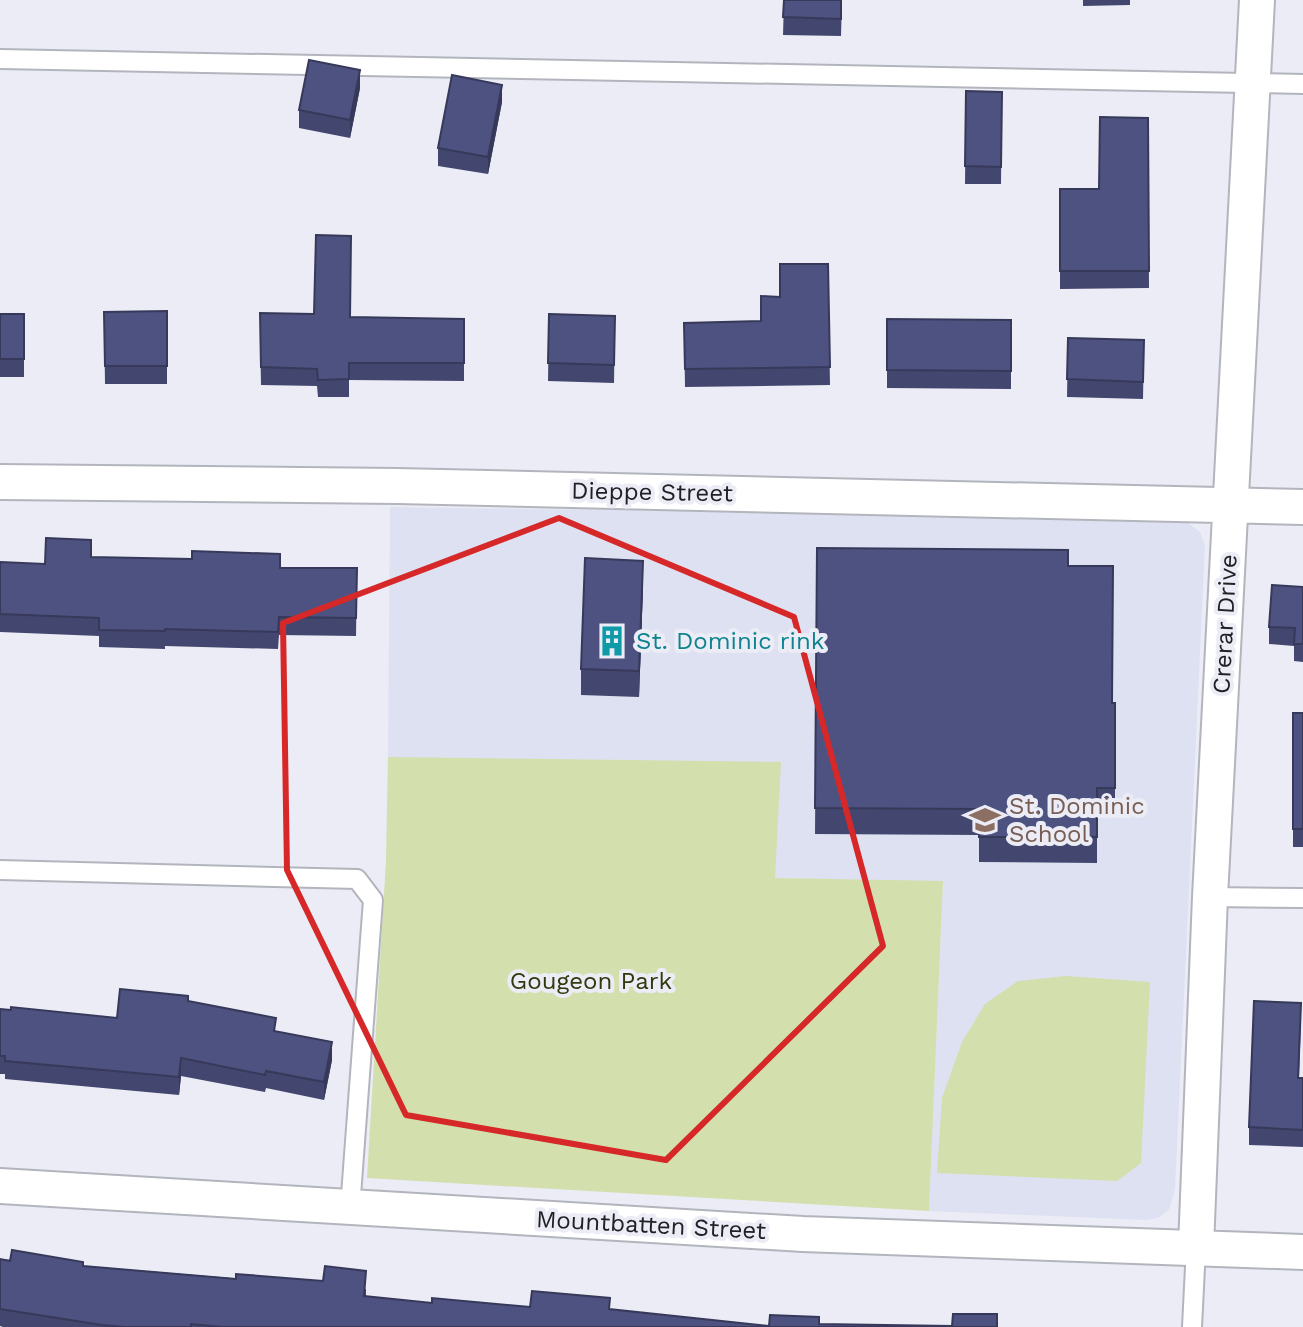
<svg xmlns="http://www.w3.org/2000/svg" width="1303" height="1327" font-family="'Work Sans',sans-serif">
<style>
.built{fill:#dee1f1}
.green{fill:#d3dfac}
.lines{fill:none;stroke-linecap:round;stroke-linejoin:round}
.lane-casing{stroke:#b3b5bd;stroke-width:22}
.street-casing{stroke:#b3b5bd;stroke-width:38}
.lane{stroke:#fff;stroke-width:18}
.street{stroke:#fff;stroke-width:34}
.wall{fill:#43476f}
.shaded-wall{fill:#37395a}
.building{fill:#4e5281;stroke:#37395a;stroke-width:2}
.marked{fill:none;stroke:#d62828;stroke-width:6;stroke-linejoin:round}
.labels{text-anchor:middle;stroke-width:8;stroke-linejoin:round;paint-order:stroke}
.street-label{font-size:24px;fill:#202124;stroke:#ebecf5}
.culture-label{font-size:24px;fill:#0d838f;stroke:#ebecf5;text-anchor:start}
.education-label{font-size:24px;fill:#785e54;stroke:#ebecf5;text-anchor:start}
.park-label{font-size:24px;fill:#30380c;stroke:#ebecf5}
</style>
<rect width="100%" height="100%" fill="#ebecf5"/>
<!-- built -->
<path class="built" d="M 390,507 L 1171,518 L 1188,523 L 1200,532 L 1205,545 L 1175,1189 L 1169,1210 L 1158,1218 L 1146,1220 L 929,1211 L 943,882 L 774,878 L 388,757 Z"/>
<!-- green -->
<path class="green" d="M 388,757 L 781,762 L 775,878 L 943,881 L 929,1211 L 367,1178 L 386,861 Z
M 1066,976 L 1150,982 L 1141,1163 L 1117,1181 L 937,1173 L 942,1098 L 962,1042 L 985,1004 L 1018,981 Z"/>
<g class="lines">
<!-- lane casing -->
<g class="lane-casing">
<path id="lane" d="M 0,59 L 1303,84
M 0,870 L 357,879 L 373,900 L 350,1209
M 1210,897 L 1303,898
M 1192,1327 L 1196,1247"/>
</g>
<!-- street casing -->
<g class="street-casing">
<path id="street" d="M 0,482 L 397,486 L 1303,507
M 0,1186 L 803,1234 L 1303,1252
M 1196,1247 L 1210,897 L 1257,0"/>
</g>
<!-- lane -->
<use href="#lane" class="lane"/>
<!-- street -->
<use href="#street" class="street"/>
</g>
<!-- wall -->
<path class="wall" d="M 784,0 L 842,0 L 841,36 L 783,35 Z
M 1083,0 L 1130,0 L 1130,5 L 1083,6 Z
M 360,88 L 350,138 L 299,128 L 299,110 Z
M 966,91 L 1002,92 L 1001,184 L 965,184 Z
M 502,102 L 488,174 L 438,166 L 438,148 Z
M 1148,118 L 1149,288 L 1060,289 L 1060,189 L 1099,189 Z
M 828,264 L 830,385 L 685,387 L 684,323 L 761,321 L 780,297 Z
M 167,311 L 167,384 L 105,384 L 104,312 Z
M 0,314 L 24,314 L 24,377 L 0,377 Z
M 549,314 L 615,316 L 614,383 L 548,381 Z
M 350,317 L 464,319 L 464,381 L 349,380 L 349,397 L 318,397 L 317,386 L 261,385 L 260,331 Z
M 887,319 L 1011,320 L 1011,389 L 887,388 Z
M 1068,338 L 1144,340 L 1143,399 L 1067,397 Z
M 817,548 L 1068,566 L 1112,703 L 1115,703 L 1115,814 L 1097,814 L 1097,863 L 979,862 L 979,835 L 815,834 Z
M 91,557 L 280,568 L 357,568 L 356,636 L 279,635 L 278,649 L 165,646 L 165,649 L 99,647 L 99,636 L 0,632 L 0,562 L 45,564 Z
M 643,586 L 639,697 L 581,695 L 581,669 Z
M 1303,587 L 1303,662 L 1294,661 L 1294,646 L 1269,644 L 1269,627 Z
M 1293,713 L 1303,713 L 1303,847 L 1293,847 Z
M 188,1001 L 276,1031 L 332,1060 L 324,1100 L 266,1088 L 265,1092 L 181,1076 L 179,1095 L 5,1079 L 5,1074 L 0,1074 L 0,1009 L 117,1018 Z
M 1301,1020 L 1299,1078 L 1303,1078 L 1303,1147 L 1249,1145 L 1249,1127 Z
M 0,1259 L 366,1289 L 366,1296 L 432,1303 L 610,1309 L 769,1326 L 819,1324 L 997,1327 L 3,1327 L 0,1326 Z"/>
<!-- shaded-wall -->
<path class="shaded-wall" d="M 360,70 L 360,88 L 350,138 L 350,120 Z
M 502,85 L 502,102 L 488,174 L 488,157 Z
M 643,561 L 643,586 L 639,697 L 639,671 Z
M 332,1042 L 332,1060 L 324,1100 L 324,1082 Z
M 181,1058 L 181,1076 L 179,1095 L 179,1077 Z"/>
<!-- building -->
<path class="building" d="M 784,0 L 841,0 L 841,19 L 783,17 Z
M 309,60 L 360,70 L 350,120 L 299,110 Z
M 452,75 L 502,85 L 488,157 L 438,148 Z
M 966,91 L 1002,92 L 1001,167 L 965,166 Z
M 1100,117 L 1148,118 L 1149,271 L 1060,271 L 1060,189 L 1099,189 Z
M 316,235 L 351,236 L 350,317 L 464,319 L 464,363 L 349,363 L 349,379 L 318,380 L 317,369 L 261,367 L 260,313 L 314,314 Z
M 780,264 L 828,264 L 830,367 L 685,369 L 684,323 L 761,321 L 761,296 L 780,297 Z
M 167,311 L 167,366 L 105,366 L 104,312 Z
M 0,314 L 24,314 L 24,359 L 0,359 Z
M 549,314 L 615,316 L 614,365 L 548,363 Z
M 887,319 L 1011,320 L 1011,371 L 887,370 Z
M 1068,338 L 1144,340 L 1143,382 L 1067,379 Z
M 46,538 L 91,540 L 91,557 L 192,559 L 192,551 L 280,554 L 280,568 L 357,568 L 356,618 L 279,617 L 278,632 L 165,629 L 165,631 L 99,630 L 99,618 L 0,614 L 0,562 L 45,564 Z
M 817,548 L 1068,550 L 1068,566 L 1113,566 L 1112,703 L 1115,703 L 1115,788 L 1097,788 L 1097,837 L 979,837 L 979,809 L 815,808 Z
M 585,558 L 643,561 L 639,671 L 581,669 Z
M 1272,585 L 1303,587 L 1303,644 L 1294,644 L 1295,628 L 1269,627 Z
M 1293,713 L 1303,713 L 1303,829 L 1293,829 Z
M 120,989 L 188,996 L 188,1001 L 276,1018 L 274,1031 L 332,1042 L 324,1082 L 266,1071 L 265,1075 L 181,1058 L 179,1077 L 5,1061 L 5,1056 L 0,1056 L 0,1009 L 11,1010 L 11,1007 L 117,1018 Z
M 1254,1001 L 1301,1003 L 1298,1078 L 1303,1078 L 1303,1130 L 1249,1127 Z
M 12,1250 L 83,1262 L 83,1266 L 236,1279 L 236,1274 L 323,1281 L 325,1266 L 366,1271 L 364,1296 L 432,1303 L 432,1298 L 530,1307 L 532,1291 L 610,1298 L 609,1309 L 769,1326 L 770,1315 L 819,1317 L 819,1324 L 952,1326 L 953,1314 L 997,1314 L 997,1327 L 222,1327 L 191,1324 L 191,1327 L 124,1327 L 102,1325 L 0,1309 L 0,1259 L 10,1261 Z"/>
<!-- marked area -->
<path class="marked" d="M 559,518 L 794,617 L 883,946 L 666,1160 L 406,1115 L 287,870 L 283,623 Z"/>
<!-- icons -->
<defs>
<g id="building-bare" transform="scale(2.4)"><path d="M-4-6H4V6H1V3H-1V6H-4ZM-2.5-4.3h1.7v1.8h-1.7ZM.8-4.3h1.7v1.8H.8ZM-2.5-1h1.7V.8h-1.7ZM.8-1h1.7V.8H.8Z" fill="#0f9aa8" stroke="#ebecf5" stroke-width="2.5" paint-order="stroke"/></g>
<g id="school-bare" transform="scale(2.4)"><path d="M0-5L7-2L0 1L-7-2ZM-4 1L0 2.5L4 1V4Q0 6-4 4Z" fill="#8d6e63" stroke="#ebecf5" stroke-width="2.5" paint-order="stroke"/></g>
</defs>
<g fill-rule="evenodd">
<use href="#building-bare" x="612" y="641"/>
<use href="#school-bare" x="985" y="820"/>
</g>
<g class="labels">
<!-- street labels -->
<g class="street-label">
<text transform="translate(652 492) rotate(1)" y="8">Dieppe Street</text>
<text transform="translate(1225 624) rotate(-87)" y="8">Crerar Drive</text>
<text transform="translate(651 1225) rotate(3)" y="8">Mountbatten Street</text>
</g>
<!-- culture labels -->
<g class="culture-label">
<text x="636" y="649">St. Dominic rink</text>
</g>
<!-- education labels -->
<g class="education-label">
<text x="1009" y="814">St. Dominic<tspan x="1009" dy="28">School</tspan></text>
</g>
<!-- park labels -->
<g class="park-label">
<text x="591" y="989">Gougeon Park</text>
</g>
</g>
</svg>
